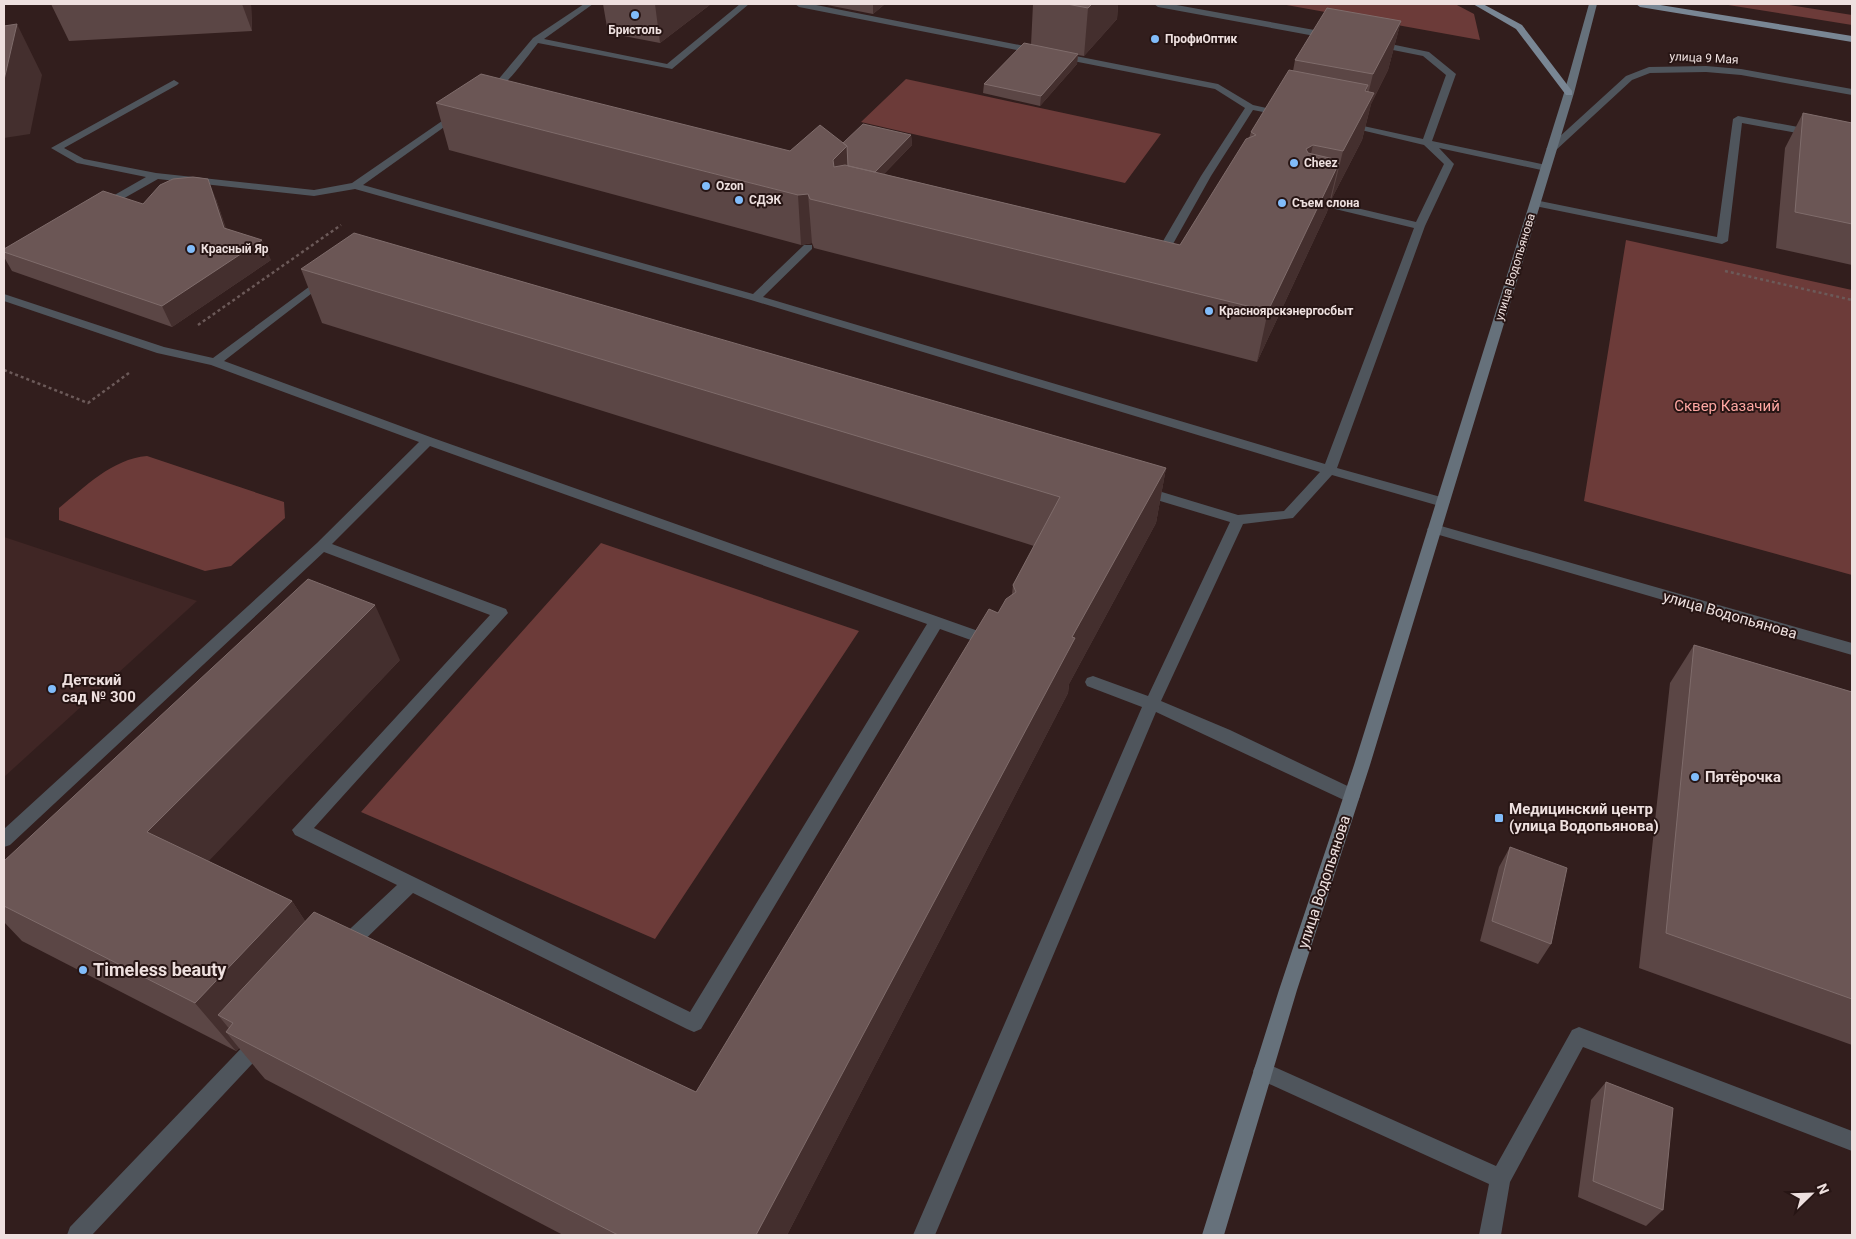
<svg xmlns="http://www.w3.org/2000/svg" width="1856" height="1239" font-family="Roboto,sans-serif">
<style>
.built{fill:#402625}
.green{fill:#6c3b39}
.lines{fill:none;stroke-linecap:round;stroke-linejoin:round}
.path{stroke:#6c5a59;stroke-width:2.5;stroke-dasharray:3 3;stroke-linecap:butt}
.lane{fill:#4f555c;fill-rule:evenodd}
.street{fill:#4f555c;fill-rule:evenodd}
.secondary{fill:#66717b;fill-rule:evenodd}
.primary{fill:#798694;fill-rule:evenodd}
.wall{fill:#5b4645}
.shaded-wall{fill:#442f2e}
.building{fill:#6b5655;stroke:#7f6c6b}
.poi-dot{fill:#81bcfa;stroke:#271514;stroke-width:2}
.labels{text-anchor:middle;stroke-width:4;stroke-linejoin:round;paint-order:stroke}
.far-poi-label{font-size:12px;font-weight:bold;fill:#eee0df;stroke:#271514;text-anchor:start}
.far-street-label{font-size:12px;fill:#eee0df;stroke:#271514}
.park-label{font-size:15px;fill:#fea7a2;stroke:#271514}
.street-label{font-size:15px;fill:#eee0df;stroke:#271514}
.poi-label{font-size:15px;font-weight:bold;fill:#eee0df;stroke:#271514;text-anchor:start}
.near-poi-label{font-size:18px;font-weight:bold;fill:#eee0df;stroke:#271514;text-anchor:start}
</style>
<rect width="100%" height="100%" fill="#321e1d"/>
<!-- built -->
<path class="built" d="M 4,537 L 197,601 L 4,777 Z"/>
<!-- green -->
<path class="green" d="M 1281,4 L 1455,4 L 1474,14 L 1480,40 Z
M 1722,4 L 1783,4 L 1852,15 L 1852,25 Z
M 906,79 L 1161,134 L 1125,183 L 861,122 Z
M 1626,240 L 1852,290 L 1852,575 L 1584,501 Z
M 147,456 L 284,502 L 285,518 L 231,566 L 205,571 L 59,520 L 59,508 C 85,487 112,459 147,456 Z
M 601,543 L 859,631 L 655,939 L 361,812 Z"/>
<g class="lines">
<!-- path -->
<path class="path" d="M 1725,271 L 1852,300
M 198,325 L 341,225
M 4,370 L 88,403 L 129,373"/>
<!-- lane -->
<path class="lane" d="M 584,4 L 593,4 L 544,39 L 667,64 L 740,4 L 749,4 L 672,69 L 538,43 C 528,55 501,96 486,93 L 486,89 L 497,81 L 533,38 Z
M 795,4 L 811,4 L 1218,84 L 1253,105 L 1288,113 L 1283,116 L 1253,110 L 1211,176 L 1164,260 L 1158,263 L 1152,260 L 1201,176 L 1245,108 L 1215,89 L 799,7 Z
M 1154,4 L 1171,4 L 1331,33 L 1335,36 L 1331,39 L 1158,7 Z
M 1376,41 L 1429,52 L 1456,74 L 1432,141 L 1546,165 L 1551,168 L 1546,171 L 1439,148 L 1454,164 L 1425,226 L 1337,468 L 1448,499 L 1450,502 L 1443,507 L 1332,475 L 1293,518 L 1243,524 L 1161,701 L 1230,730 L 1358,791 L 1360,796 L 1358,801 L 1352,803 L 1346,801 L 1156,712 L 935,1235 L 913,1235 L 1142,707 L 1087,686 L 1085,682 L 1087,678 L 1093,676 L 1148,696 L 1230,522 L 1137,494 L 1135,491 L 1142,486 L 1238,515 L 1284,511 L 1320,472 L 751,300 L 355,189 L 314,196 L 158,179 L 105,209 L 97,209 L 97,205 L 146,177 L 77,163 L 51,148 L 174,80 L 179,83 L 177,85 L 64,148 L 84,159 L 156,173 L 314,190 L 352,183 L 458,110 L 461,111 L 461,115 L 363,185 L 753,294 L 804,245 L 812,245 L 812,249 L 763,297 L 1325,464 L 1414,228 L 1306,202 L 1305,200 L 1310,197 L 1416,222 L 1444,164 L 1424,145 L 1340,125 L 1345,122 L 1423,139 L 1446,75 L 1423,56 L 1373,46 L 1371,44 Z
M 1738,116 L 1852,137 L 1852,143 L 1742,123 L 1728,241 L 1722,244 L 1535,206 L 1530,203 L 1535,200 L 1717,237 L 1733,119 Z
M 325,275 L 329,276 L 329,280 L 224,361 L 433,438 L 998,638 L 1001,642 L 998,646 L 993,648 L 940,629 L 701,1029 L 694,1032 L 687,1029 L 413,893 L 351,953 L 344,955 L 337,953 L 335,947 L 337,941 L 397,885 L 295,835 L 292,830 L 490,615 L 324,552 L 10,845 L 4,847 L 4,829 L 317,543 L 419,442 L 211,365 L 157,353 L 4,301 L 4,294 L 164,347 L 213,358 ZM 430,446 L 927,624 L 690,1012 L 314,828 L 508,613 L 506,609 L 332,544 Z
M 1579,1027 L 1852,1131 L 1852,1151 L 1583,1047 L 1510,1182 L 1501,1235 L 1479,1235 L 1489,1184 L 1256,1078 L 1253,1071 L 1256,1064 L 1263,1062 L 1496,1166 L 1572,1030 Z
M 259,1034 L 266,1037 L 269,1043 L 266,1049 L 92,1235 L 67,1235 L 70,1227 L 252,1037 Z"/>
<!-- street -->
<path class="street" d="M 1706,66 L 1741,69 L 1852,89 L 1852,95 L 1741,75 L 1706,72 L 1650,73 L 1632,80 L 1555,151 L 1546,149 L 1626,76 L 1649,67 Z
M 1434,524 L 1852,643 L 1852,655 L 1429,532 L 1427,529 Z"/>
<!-- secondary -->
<path class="secondary" d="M 1589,4 L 1597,4 L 1574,93 L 1370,765 L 1297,990 L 1224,1235 L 1202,1235 L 1279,990 L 1354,765 L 1564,93 Z"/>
<!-- primary -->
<path class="primary" d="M 1473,4 L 1483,4 L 1522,25 L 1572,91 L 1572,95 L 1566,95 L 1516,29 Z
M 1636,4 L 1654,4 L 1852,36 L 1852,42 L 1640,7 Z"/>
</g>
<!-- wall -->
<path class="wall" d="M 51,4 L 251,4 L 252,31 L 69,41 Z
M 603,4 L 711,4 L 660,43 L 608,33 Z
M 822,4 L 885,4 L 873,14 Z
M 1033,4 L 1118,4 L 1117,19 L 1084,56 L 1078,55 L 1077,64 L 1040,106 L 983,93 L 984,84 L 1031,45 Z
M 1401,21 L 1388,70 L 1371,104 L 1362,140 L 1331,200 L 1330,200 L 1327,212 L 1257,362 L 814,248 L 812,243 L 801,245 L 449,150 L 436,103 L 790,151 L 843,143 L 911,135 L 912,145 L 884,174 L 1180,245 L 1249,138 L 1251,132 L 1293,71 L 1295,60 Z
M 1803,113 L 1852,123 L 1852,265 L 1776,248 L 1785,148 Z
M 216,199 L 226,229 L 271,260 L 172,327 L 12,271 L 4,257 L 4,249 Z
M 301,269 L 1166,468 L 1156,523 L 1069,684 L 1068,693 L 787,1235 L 563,1235 L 265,1079 L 239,1048 L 236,1051 L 22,941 L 4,922 L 4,861 L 400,660 L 208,861 L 292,901 L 305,921 L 696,1092 L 998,613 L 1012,594 L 1013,585 L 1034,546 L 322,323 Z
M 1694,645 L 1852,692 L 1852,1045 L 1639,968 L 1670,683 Z
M 1510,847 L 1551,944 L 1538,964 L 1480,941 L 1499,867 Z
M 1606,1082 L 1663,1210 L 1646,1226 L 1578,1197 L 1591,1100 Z"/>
<!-- shaded-wall -->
<path class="shaded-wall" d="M 242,4 L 251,4 L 252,31 Z
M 655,4 L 711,4 L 660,43 Z
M 873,4 L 885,4 L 873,14 Z
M 1092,4 L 1118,4 L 1117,19 L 1084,56 L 1088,8 Z
M 1401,21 L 1388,70 L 1371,104 L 1362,140 L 1331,200 L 1343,151 L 1365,91 L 1368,85 L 1360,119 L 1364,111 L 1373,74 Z
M 17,24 L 42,75 L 30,134 L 4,138 L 4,80 Z
M 1078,54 L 1077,64 L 1040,106 L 1041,96 Z
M 911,135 L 912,145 L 867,191 L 867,181 Z
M 1313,145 L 1302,193 L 1306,149 Z
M 847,146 L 849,194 L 839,206 L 833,160 Z
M 1338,160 L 1336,169 L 1339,163 L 1327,212 L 1257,362 L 1268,311 Z
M 208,179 L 216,199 L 233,248 L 224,228 Z
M 808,194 L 812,243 L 801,245 L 798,195 Z
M 262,240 L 271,260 L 172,327 L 162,306 Z
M 1166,468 L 1156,523 L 1069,684 L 1068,693 L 787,1235 L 756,1235 L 1072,637 Z
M 375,605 L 400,660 L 186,885 L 147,832 Z
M 292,901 L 325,952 L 233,1023 L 218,1015 L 236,1037 L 226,1032 L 239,1048 L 236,1051 L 195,1003 Z"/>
<!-- building -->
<path class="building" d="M 1067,4 L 1092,4 L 1088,8 Z
M 1327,8 L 1401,21 L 1373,74 L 1295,60 Z
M 17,24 L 4,80 L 4,26 Z
M 1024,43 L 1078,54 L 1041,96 L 984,84 Z
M 1289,70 L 1368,85 L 1365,91 L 1374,93 L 1343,151 L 1313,145 L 1306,149 L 1308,153 L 1338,160 L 1337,163 L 1339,163 L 1268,311 L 810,199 L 808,194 L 798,195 L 436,103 L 481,74 L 790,151 L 820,125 L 847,146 L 833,160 L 834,167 L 845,165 L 1180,245 L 1246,139 L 1256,135 L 1251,132 Z
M 1803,113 L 1852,123 L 1852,224 L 1795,212 Z
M 863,124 L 911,135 L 875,172 L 848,166 L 847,146 L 843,143 Z
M 193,177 L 208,179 L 224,228 L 262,240 L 162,306 L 4,252 L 4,249 L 103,191 L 143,204 L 160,185 L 173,179 Z
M 354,233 L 1166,468 L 1072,637 L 1075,638 L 756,1235 L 618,1235 L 226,1032 L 233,1023 L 218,1015 L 314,912 L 696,1092 L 989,609 L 998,613 L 1006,599 L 1016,592 L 1013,585 L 1060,497 L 301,269 Z
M 308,579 L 375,605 L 147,832 L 292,901 L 195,1003 L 4,906 L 4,861 Z
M 1694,645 L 1852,692 L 1852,999 L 1666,933 Z
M 1510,847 L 1567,868 L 1551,944 L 1492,921 Z
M 1606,1082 L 1673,1108 L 1663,1210 L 1593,1181 Z"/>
<!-- markers -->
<g class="poi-dot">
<circle cx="635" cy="15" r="5"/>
<circle cx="1155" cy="39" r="5"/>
<circle cx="1294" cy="163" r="5"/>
<circle cx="706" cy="186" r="5"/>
<circle cx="739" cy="200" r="5"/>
<circle cx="1282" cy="203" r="5"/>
<circle cx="191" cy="249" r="5"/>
<circle cx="1209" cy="311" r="5"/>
<circle cx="52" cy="689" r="5"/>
<circle cx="1695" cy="777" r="5"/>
<rect x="1494" y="813" width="10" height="10" rx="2.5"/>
<circle cx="83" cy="970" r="5"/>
</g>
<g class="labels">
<!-- far-poi labels -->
<g class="far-poi-label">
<text x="635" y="34" text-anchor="middle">Бристоль</text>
<text x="1165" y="43">ПрофиОптик</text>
<text x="1304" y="167">Cheez</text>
<text x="716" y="190">Ozon</text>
<text x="749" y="204">СДЭК</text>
<text x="1292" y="207">Съем слона</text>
<text x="201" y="253">Красный Яр</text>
<text x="1219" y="315">Красноярскэнергосбыт</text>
</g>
<!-- far-street labels -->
<g class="far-street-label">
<text transform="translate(1704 58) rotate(3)" y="4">улица 9 Мая</text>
<text transform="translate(1515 267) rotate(-73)" y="4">улица Водопьянова</text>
</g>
<!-- park labels -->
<g class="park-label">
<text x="1727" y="411">Сквер Казачий</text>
</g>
<!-- street labels -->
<g class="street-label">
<text transform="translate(1730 615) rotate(16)" y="5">улица Водопьянова</text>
<text transform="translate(1324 882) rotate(-72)" y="5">улица Водопьянова</text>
</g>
<!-- poi labels -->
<g class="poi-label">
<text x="62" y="685">Детский<tspan x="62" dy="17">сад № 300</tspan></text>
<text x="1705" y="782">Пятёрочка</text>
<text x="1509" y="814">Медицинский центр<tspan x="1509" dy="17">(улица Водопьянова)</tspan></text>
</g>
<!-- near-poi labels -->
<g class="near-poi-label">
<text x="93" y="976">Timeless beauty</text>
</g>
</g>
<!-- border -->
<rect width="1856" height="1239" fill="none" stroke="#eee0df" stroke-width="10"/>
<!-- north arrow -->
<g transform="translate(1811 1194) rotate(67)" stroke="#271514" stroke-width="4" paint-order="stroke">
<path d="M0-4L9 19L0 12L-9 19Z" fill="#eee0df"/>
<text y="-8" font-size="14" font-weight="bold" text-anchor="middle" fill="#eee0df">N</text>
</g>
</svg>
